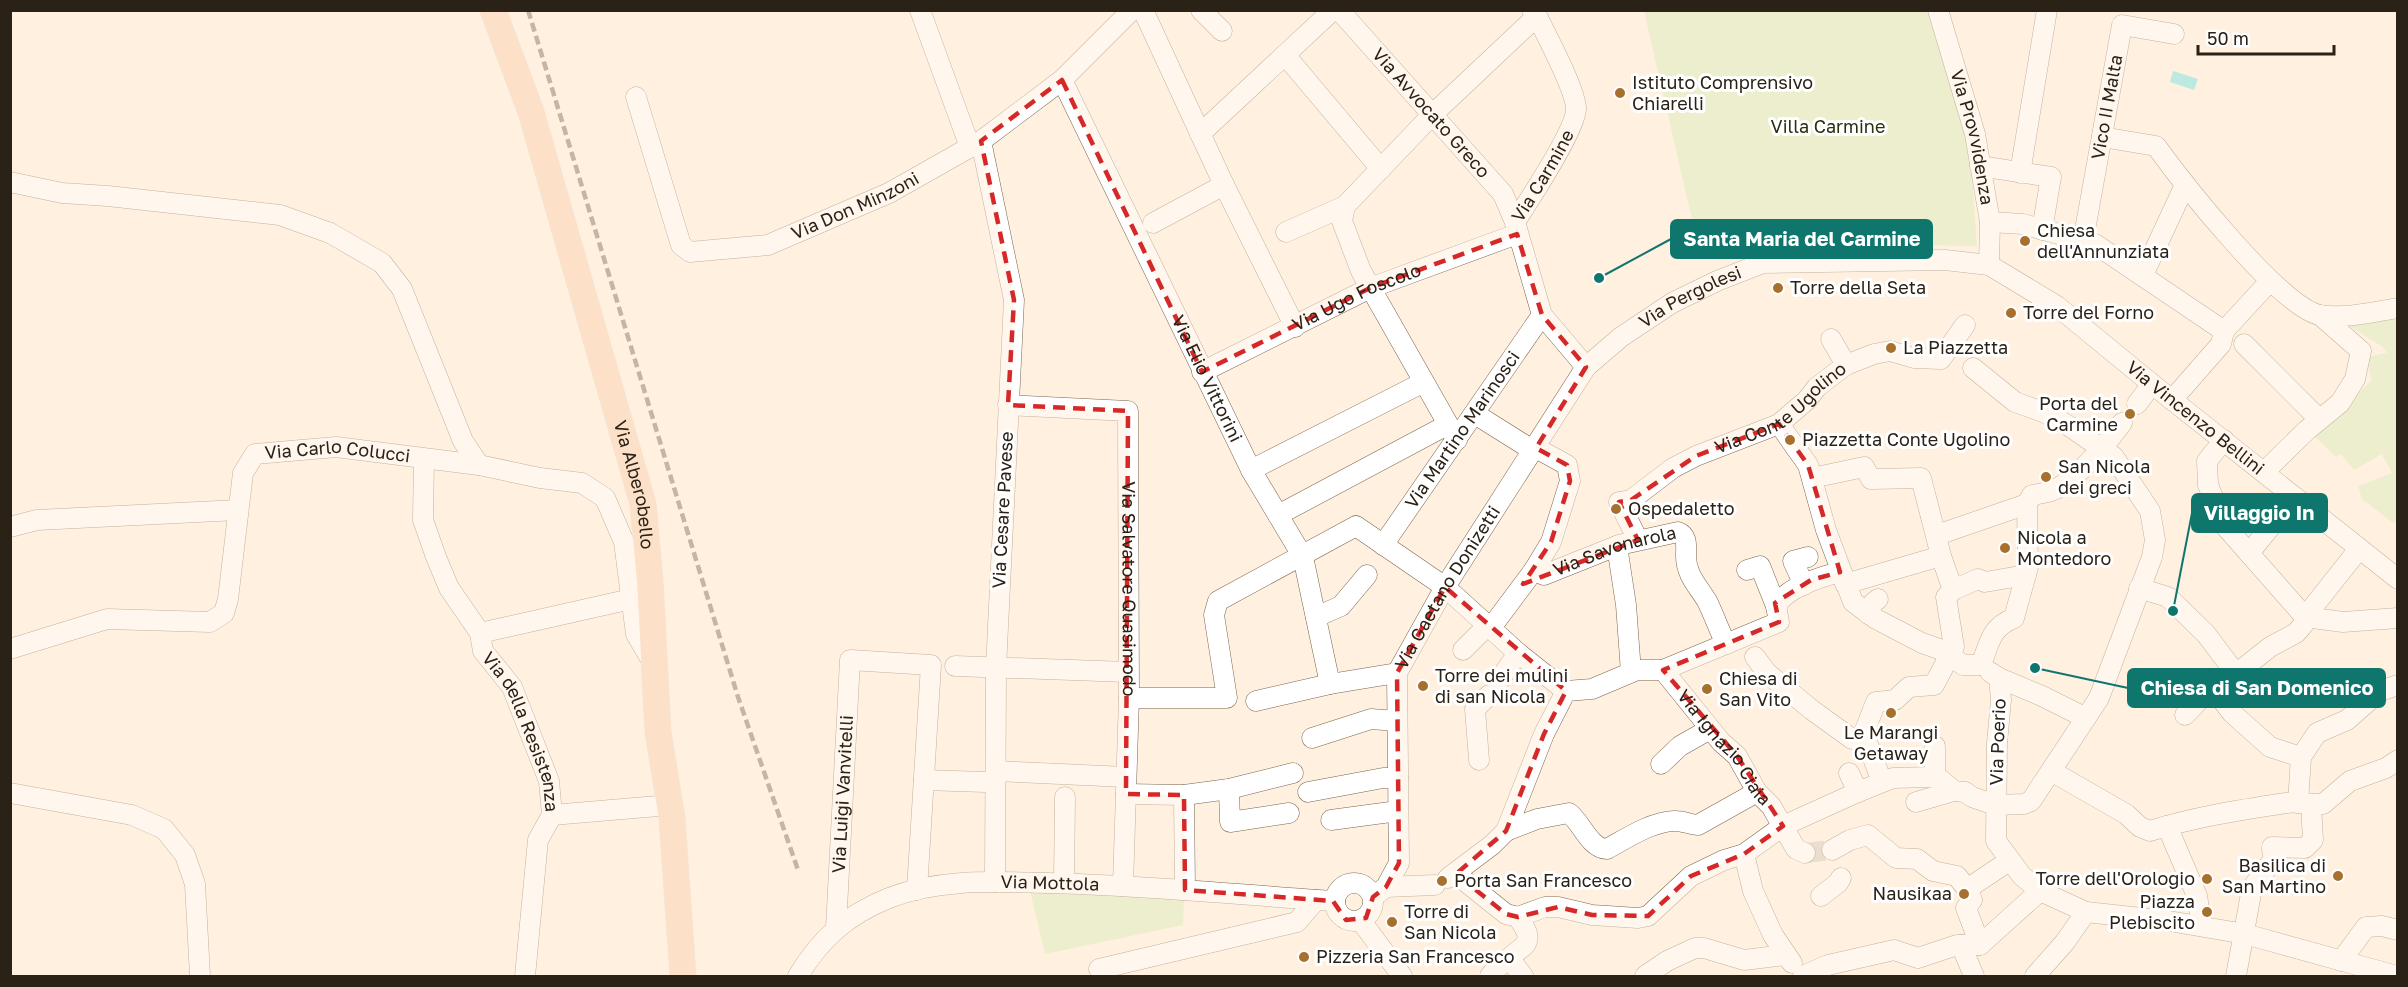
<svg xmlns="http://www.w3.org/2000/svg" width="2408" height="987" font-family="'Golos Text',sans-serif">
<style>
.green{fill:#d8eab6}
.water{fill:#6ce0e0}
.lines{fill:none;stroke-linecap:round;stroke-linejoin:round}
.minor-tunnel{stroke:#d4c7b8;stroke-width:20;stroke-dasharray:20 10;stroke-linecap:butt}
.minor-casing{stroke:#7b664d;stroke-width:21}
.major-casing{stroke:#dddbda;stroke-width:27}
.minor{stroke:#fff;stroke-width:20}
.major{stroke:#f8cda9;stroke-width:26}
.rail{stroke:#7a6f63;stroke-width:4.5;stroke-dasharray:9 4.5;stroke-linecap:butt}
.marked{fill:none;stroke:#d62828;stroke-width:4.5;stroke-dasharray:12 8;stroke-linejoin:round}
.poi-dot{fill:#a8702d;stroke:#fff;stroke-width:2}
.labels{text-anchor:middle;stroke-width:6;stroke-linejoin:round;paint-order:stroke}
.poi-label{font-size:18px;fill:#2a2117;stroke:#fff;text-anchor:start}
.street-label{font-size:18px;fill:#2a2117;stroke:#fff}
.park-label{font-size:18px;fill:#273110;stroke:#fff}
.leader{fill:none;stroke:#0f766e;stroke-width:2}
.callout-dot{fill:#0f766e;stroke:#fff;stroke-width:2}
.callout{fill:#0f766e;stroke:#0f766e;stroke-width:2}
.callout-label{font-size:20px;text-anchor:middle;font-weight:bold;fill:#fff}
</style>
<rect width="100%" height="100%" fill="#fff0e0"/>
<!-- green -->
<path class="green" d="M 1644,11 L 1931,11 L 1969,132 L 1977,246 L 1697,241 Z
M 2397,311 L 2397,522 L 2396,521 L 2393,523 L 2362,499 L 2358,486 L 2392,473 L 2382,454 L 2354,470 L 2341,454 L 2336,457 L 2311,433 L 2332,419 L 2372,380 L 2366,357 L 2387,353 L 2383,347 L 2341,321 Z
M 1030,891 L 1184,897 L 1183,925 L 1045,954 Z"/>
<!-- water -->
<path class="water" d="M 2173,71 L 2198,79 L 2194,90 L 2170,82 Z"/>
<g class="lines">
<!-- minor-tunnel -->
<path class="minor-tunnel" d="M 1805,853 L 1832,850"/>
<!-- minor casing -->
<g class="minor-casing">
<g id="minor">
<path d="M 920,10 L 970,147"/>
<path d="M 1143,10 L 1224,185 L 1295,327"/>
<path d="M 1201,10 L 1222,31"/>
<path id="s1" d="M 1339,10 L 1503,194 L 1515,222 L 1542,315 L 1586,367"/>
<path id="s2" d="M 1938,10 L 1975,134 L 1990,222 L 1989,265"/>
<path d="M 1285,55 L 1381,169"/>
<path id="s3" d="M 1062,80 L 1251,470 L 1303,557 L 1330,684"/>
<path id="s4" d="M 636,97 L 681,245 L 690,252 L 768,245 L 889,193 L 981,141 L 1062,80 L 1132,10"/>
<path d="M 1200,134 L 1333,10"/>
<path d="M 2102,137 L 2156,146 C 2182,182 2281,308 2320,315 C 2345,319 2373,312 2398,308"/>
<path d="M 981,141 L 1014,300 L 996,668 L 995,882"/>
<path d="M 1980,166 L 2051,177 L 2042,230"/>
<path d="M 2020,173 L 2047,10"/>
<path d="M 10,182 L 62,193 L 108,196 L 280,215 L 330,233 L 382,263 L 402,289 L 463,441 L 479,465"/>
<path d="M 1345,206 L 1342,221 L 1361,271 L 1457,440"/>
<path id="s5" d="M 1515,222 C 1528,202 1576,129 1576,109 C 1576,90 1547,37 1537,16 L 1532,10"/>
<path d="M 1990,222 L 2023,224 L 2095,244 L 2224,331"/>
<path d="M 1153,223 L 1224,185"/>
<path d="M 1286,232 L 1345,206 L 1433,114 L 1537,16"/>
<path id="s6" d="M 2083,241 L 2122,25 L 2174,34"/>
<path d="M 2143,275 L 2185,185"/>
<path d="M 1831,339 L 1846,365"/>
<path d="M 2244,344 L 2319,419"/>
<path id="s7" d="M 1202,372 L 1370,288 L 1517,234"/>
<path d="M 2172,400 L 2221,344 L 2224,331 L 2270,281"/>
<path d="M 2137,404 L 2152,384"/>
<path id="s8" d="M 1008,405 L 1128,411 L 1129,698 L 1123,886"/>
<path d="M 1475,414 L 1534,451"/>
<path d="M 1779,424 L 1808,465 L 1826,530 L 1853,602 L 1876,619 L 1922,643 L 1942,650 L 1963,665 L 1981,665"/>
<path d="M 2224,440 L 2207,461 L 2208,485 L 2225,526 L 2305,617"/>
<path id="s9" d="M 424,459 L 423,520 L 436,557 L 449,588 L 480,633 L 483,651 L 512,687 L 549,781 L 552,815 L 538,840 L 525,976"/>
<path d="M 1251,470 L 1422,383"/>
<path d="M 2264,472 L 2307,430 L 2340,403 L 2355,379 L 2361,351 L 2320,315"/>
<path d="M 1812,478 L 1864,467 L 1871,479 L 1921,478 L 1941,556 L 1953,590 L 1946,597 L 1954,647 L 1934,685 L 1909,687 L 1895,700 L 1876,702 L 1861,740"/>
<path d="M 1278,515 L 1447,425"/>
<path d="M 10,527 L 37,520 L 238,510"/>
<path d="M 1937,535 L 2027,504"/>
<path id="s10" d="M 1638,540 L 1619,502 L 1631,500 L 1673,468 L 1696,456 L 1779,424 L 1807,400 L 1817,387 L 1846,365 L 1874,354 L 1890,351 L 1914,358 L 1941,359 L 1965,325"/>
<path id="s11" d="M 1383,545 L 1542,315"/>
<path d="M 1617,546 L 1626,605 L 1631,672"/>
<path d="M 2249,553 L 2295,497"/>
<path id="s12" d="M 1534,570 L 1544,575 L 1619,545 L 1678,532 C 1688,536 1686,546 1686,556 C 1686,575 1698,586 1707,601 C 1714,615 1719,630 1726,644"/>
<path d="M 1845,584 L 1941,556"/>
<path d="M 1804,585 L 1793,561 L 1808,557"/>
<path d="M 2139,588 L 2168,597 L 2206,634 L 2236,674"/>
<path d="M 1953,590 L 1978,579 L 1985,582 L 2026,575"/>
<path d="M 1776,606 C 1786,588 1820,577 1840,572"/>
<path d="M 1868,614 L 1873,603 L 1878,599"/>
<path d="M 1316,617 L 1341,606 L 1367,575"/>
<path d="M 2305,617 L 2343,622 L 2398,618"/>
<path d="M 1490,629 L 1534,570 L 1551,542 L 1570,481 L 1567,465 L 1536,448"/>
<path d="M 480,633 L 631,599"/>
<path id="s13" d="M 10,649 L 107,619 L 210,622 L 224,613 L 228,599 L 243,473 L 255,454 L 336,447 L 479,465 L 540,478 L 582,483 L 605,498 L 624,542 L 636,634 L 653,663"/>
<path d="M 1463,650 L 1487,626"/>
<path d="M 1755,657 L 1767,673 L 1812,710 L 1852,739 L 1867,742 L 1882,782"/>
<path d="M 1981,665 C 1990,642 1990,628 2014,618 L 2028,567 L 2027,504 L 2032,495 C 2038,494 2045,493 2051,491 C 2074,483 2107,443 2122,423"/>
<path d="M 955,666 L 1128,672"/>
<path id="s14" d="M 1663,670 L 1721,742 L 1737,756 L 1757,792 L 1771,806 L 1796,849 L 1805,853"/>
<path d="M 1990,672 L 1999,678 L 2042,696 L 2086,718"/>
<path d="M 1999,678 L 2001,700 L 1997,743 L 1996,841 L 2022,876 L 2040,891 L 2086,912 L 2169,921 L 2245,934 L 2397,976"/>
<path d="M 1498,682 L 1518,653"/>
<path d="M 2212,687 L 2232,713 L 2270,747 L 2301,757"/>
<path d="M 1129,698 L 1227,698 L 1214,615 L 1218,601 L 1356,526 L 1445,587 L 1518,653 L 1566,691"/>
<path d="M 1256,701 L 1330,684 L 1397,673"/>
<path d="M 2185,715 L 2212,687 L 2236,674 L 2270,647 L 2296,633 L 2303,625 L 2305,617 L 2359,549"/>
<path d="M 1312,738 L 1371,719 L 1397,721"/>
<path d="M 1479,760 L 1475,709 L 1489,695"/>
<path d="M 1661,764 L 1680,746 L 1710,729"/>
<path d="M 996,771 L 1126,777"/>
<path d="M 2051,771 L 2126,814 L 2140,827 L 2150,831 C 2194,817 2240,810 2286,803 C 2298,801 2310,805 2323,804 L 2350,781 L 2386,768 L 2398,760"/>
<path d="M 1849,773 L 1858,792"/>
<path d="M 1935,778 L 1935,746"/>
<path d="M 924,780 L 985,782"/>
<path d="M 1229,789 L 1230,822 L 1289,813"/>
<path d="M 1308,792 L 1383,778 L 1398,778"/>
<path d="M 10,793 L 132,815 L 164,829 L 185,855 L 195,884 L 200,976"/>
<path d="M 1126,794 L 1184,795 L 1229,789 L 1293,773"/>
<path d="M 1184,795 L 1185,890"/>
<path d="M 1916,802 L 1954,791"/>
<path d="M 2298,803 L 2301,757 L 2317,733 L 2347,720 L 2380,691 L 2398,685"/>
<path d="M 552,815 L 670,805"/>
<path d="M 1331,820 L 1398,811"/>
<path d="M 2167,826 L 2197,896 L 2202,926"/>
<path d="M 1506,831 L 1537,819 L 1569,813 C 1582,823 1590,849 1607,849 C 1627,838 1651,822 1674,821 C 1682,820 1690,825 1698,825 L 1757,792"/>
<path d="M 1832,850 L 1850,840 L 1868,835 L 1896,858 L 1917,859 L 1933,871 L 1957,876 L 1967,889"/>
<path d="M 1744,854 L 1753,891 L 1773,935 L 1792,963"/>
<path d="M 1456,874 L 1506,914 L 1518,917 C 1523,926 1532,935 1525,945 L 1497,968 L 1490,976"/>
<path d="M 1448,878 L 1492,845 L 1506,831 L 1544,734 L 1566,691 L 1592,689 L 1637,670 L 1663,670 L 1779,622 L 1776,606 L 1760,566 L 1747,570"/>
<circle cx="1354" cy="902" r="19"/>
<path d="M 1064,883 L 1065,797"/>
<path d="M 1386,887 L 1435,885"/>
<path d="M 1821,896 L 1838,883 L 1841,878"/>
<path id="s15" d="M 1373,897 L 1386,887 L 1399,863 L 1397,673 L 1445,587 L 1586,367 L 1621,337 L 1672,303 L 1717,281 L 1763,263 L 1945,260 L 1989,265 L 2057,306 L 2152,384 L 2398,579"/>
<path d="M 1518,917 L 1545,907 L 1558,907 L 1592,915 L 1638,918 L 1648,916 L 1691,876 L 1724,860 L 1744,854 L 1783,826 L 1858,792 L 1893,778 L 1931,777 L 1941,780 L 1954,791 L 1965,792 L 1972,797 L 1995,805 L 2024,804 L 2031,801 L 2099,698 L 2152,557 L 2155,540 L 2150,511 L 2114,457 L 2069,426 L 2048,414 L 2015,402 L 1973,368"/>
<path d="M 1361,921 L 1402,976"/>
<path id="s16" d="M 836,928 L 850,660 L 931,665 L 917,890"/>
<path d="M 1961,945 L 1974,976"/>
<path d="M 1980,945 L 1966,908 L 1972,900 L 1967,889 L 2009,861"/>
<path d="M 1509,958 L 1523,976"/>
<path d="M 2341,961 L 2366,927 L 2382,926 L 2398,930"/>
<path d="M 1099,969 L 1297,922 L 1316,900"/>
<path id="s17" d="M 798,976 C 821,938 847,915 889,898 C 939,878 996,882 1048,883 C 1144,885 1239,895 1335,901"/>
<path d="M 1645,976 L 1667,961 L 1695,948 L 1704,948 L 1744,960 L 1785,955"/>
<path d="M 1803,976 L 1828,965 L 1894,950 L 1918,958 L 1957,945 L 1980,945 L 2040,891"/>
<path d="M 2035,976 L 2065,942 L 2086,912"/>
<path d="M 2236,976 L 2252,888 L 2273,860 L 2272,847 L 2305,848 L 2313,840 L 2311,805"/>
</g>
</g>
<!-- major casing -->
<g class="major-casing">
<g id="major">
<path id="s18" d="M 493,10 L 531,112 L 643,504 L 650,580 L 658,732 L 672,818 L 683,976"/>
</g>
</g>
<!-- minor -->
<use href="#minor" class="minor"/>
<!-- major -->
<use href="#major" class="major"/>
<!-- rail -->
<path class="rail" d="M 528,10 L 738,697 L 798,870"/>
</g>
<!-- marked area -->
<path d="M0 0H2408V987H0ZM 1062,80 L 1202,372 L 1370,288 L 1517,234 L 1542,315 L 1586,367 L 1536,448 L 1567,465 L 1570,481 L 1551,542 L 1523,584 L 1638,540 L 1619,502 L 1631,500 L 1696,456 L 1779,424 L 1808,465 L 1840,572 L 1811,580 L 1775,603 L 1779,622 L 1663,670 L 1737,756 L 1783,826 L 1744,854 L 1691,876 L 1648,916 L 1592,915 L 1558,907 L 1518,917 L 1506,914 L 1456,874 L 1506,831 L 1544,734 L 1566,691 L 1445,587 L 1397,673 L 1399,863 L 1386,887 L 1373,897 L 1366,918 L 1346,920 L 1333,901 L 1185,890 L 1184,795 L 1126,794 L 1128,411 L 1008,405 L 1014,300 L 981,141 Z" fill="#fff0e0" fill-opacity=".55" fill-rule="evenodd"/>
<path class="marked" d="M 1062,80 L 1202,372 L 1370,288 L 1517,234 L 1542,315 L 1586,367 L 1536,448 L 1567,465 L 1570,481 L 1551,542 L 1523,584 L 1638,540 L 1619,502 L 1631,500 L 1696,456 L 1779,424 L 1808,465 L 1840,572 L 1811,580 L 1775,603 L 1779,622 L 1663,670 L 1737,756 L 1783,826 L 1744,854 L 1691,876 L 1648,916 L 1592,915 L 1558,907 L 1518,917 L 1506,914 L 1456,874 L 1506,831 L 1544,734 L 1566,691 L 1445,587 L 1397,673 L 1399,863 L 1386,887 L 1373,897 L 1366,918 L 1346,920 L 1333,901 L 1185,890 L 1184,795 L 1126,794 L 1128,411 L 1008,405 L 1014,300 L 981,141 Z"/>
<!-- markers -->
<g class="poi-dot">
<circle cx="1620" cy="93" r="6"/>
<circle cx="2025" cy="241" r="6"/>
<circle cx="1778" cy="288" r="6"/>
<circle cx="2011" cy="313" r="6"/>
<circle cx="1891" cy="348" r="6"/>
<circle cx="2130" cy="414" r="6"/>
<circle cx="1790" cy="440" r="6"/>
<circle cx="2046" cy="477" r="6"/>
<circle cx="1616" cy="509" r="6"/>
<circle cx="2005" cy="548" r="6"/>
<circle cx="1423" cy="686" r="6"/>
<circle cx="1707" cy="689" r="6"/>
<circle cx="1891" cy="713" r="6"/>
<circle cx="2338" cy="876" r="6"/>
<circle cx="2207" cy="879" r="6"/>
<circle cx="1442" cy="881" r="6"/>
<circle cx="1964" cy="894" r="6"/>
<circle cx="2207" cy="912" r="6"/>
<circle cx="1392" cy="922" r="6"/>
<circle cx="1304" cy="957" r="6"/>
</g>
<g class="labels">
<!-- poi labels -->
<g class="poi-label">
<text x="1632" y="89">Istituto Comprensivo<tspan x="1632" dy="21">Chiarelli</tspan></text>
<text x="2037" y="237">Chiesa<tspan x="2037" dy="21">dell'Annunziata</tspan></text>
<text x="1790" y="294">Torre della Seta</text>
<text x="2023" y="319">Torre del Forno</text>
<text x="1903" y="354">La Piazzetta</text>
<text x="2118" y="410" text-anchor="end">Porta del<tspan x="2118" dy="21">Carmine</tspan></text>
<text x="1802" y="446">Piazzetta Conte Ugolino</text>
<text x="2058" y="473">San Nicola<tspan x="2058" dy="21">dei greci</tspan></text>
<text x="1628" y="515">Ospedaletto</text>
<text x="2017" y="544">Nicola a<tspan x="2017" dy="21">Montedoro</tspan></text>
<text x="1435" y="682">Torre dei mulini<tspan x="1435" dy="21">di san Nicola</tspan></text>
<text x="1719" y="685">Chiesa di<tspan x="1719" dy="21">San Vito</tspan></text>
<text x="1891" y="739" text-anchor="middle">Le Marangi<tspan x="1891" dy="21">Getaway</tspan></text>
<text x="2326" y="872" text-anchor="end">Basilica di<tspan x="2326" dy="21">San Martino</tspan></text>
<text x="2195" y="885" text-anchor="end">Torre dell'Orologio</text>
<text x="1454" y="887">Porta San Francesco</text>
<text x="1952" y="900" text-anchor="end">Nausikaa</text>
<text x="2195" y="908" text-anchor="end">Piazza<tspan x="2195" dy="21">Plebiscito</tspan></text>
<text x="1404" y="918">Torre di<tspan x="1404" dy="21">San Nicola</tspan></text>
<text x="1316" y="963">Pizzeria San Francesco</text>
</g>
<!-- street labels -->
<g class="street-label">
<text dy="6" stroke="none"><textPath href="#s6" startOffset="136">Vico II Malta</textPath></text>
<text dy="6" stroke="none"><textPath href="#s1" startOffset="138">Via Avvocato Greco</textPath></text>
<text dy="6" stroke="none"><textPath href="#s2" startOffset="132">Via Provvidenza</textPath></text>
<text dy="6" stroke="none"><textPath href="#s5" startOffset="54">Via Carmine</textPath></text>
<text dy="6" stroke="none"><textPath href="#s4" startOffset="340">Via Don Minzoni</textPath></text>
<text dy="6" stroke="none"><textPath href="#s7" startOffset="172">Via Ugo Foscolo</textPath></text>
<text dy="6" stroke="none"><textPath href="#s15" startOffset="720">Via Pergolesi</textPath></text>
<text dy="6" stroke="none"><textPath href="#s3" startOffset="332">Via Elio Vittorini</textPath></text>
<text dy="6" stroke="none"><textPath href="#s10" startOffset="232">Via Conte Ugolino</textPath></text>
<text dy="6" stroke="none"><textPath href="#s15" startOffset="1284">Via Vincenzo Bellini</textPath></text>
<text dy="6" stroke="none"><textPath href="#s11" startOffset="140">Via Martino Marinosci</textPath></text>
<text dy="6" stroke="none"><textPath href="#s13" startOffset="468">Via Carlo Colucci</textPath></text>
<text dy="6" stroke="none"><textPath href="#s18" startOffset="496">Via Alberobello</textPath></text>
<text transform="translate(1003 510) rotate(-87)" y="6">Via Cesare Pavese</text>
<text dy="6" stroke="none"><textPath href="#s12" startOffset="86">Via Savonarola</textPath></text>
<text dy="6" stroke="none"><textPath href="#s8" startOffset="298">Via Salvatore Quasimodo</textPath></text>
<text dy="6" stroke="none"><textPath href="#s15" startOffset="333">Via Gaetano Donizetti</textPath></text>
<text dy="6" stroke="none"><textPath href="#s9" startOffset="298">Via della Resistenza</textPath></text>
<text transform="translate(1998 742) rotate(-88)" y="6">Via Poerio</text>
<text dy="6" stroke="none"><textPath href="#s14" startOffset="99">Via Ignazio Ciaia</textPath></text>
<text dy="6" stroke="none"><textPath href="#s16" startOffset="134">Via Luigi Vanvitelli</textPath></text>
<text dy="6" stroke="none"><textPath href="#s17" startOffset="285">Via Mottola</textPath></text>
</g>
<!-- park labels -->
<g class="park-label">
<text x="1828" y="133">Villa Carmine</text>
</g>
</g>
<!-- callouts -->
<path class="leader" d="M1599 278L1671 239M2173 611L2192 513M2035 668L2128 688"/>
<g class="callout-dot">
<circle cx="1599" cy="278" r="6"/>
<circle cx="2173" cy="611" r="6"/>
<circle cx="2035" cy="668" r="6"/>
</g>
<g class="callout">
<rect x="1671" y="220" width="261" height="38" rx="6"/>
<rect x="2192" y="494" width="135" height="38" rx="6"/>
<rect x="2128" y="669" width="257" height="38" rx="6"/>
</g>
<g class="callout-label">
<text x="1802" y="246">Santa Maria del Carmine</text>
<text x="2259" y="520">Villaggio In</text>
<text x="2257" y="695">Chiesa di San Domenico</text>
</g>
<!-- border -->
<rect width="2408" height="987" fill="none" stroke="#2a2117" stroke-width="24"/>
<!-- scale -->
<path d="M2198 45v9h136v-9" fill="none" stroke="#2a2117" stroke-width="3"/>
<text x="2207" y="45" font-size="18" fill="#2a2117" stroke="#ffffff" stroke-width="4.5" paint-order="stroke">50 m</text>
</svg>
